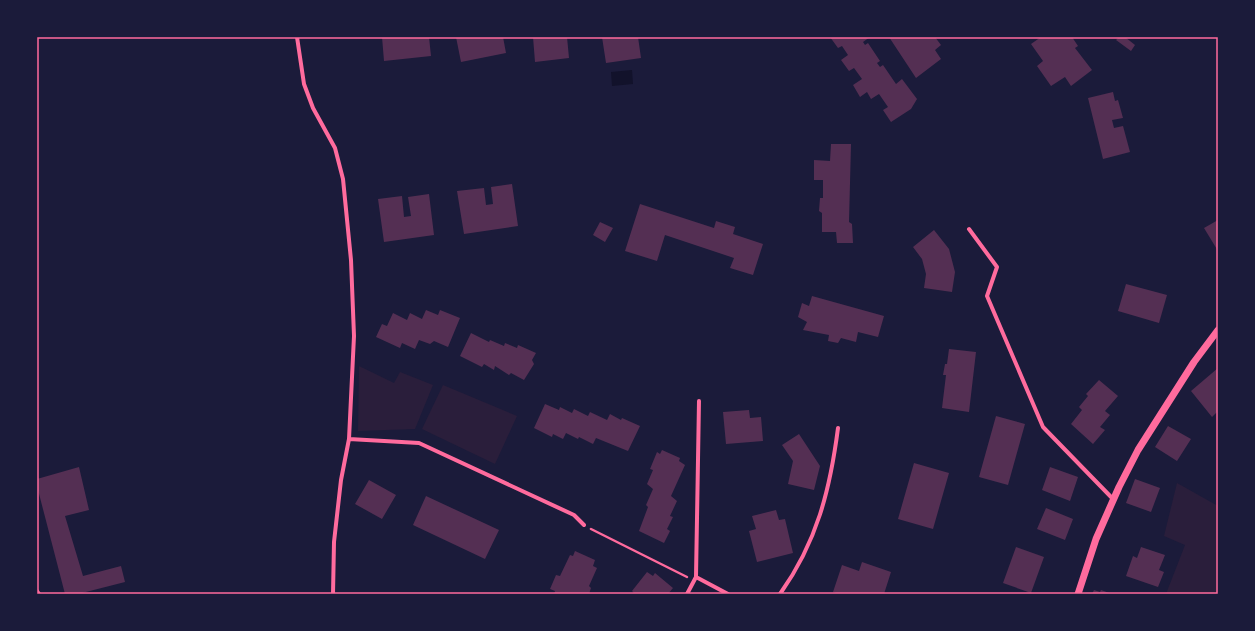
<svg xmlns="http://www.w3.org/2000/svg" width="1255" height="631" font-family="'Archivo Narrow',sans-serif">
<style>
.green{fill:#2a1e3b}
.water{fill:#12122b}
.building{fill:#542f53}
.lines{fill:none;stroke-linecap:round;stroke-linejoin:round}
.path{stroke:#ff6b9d;stroke-width:2.5}
.minor{stroke:#ff6b9d;stroke-width:4}
.tertiary{stroke:#ff6b9d;stroke-width:7}
.neatline{fill:none;stroke:#ff6b9d;stroke-width:1.5}
</style>
<rect width="100%" height="100%" fill="#1b1b3a"/>
<!-- green -->
<path class="green" d="M 359,366 L 394,383 L 400,372 L 433,385 L 415,429 L 358,431 Z
M 443,385 L 517,416 L 495,464 L 422,429 Z
M 1177,483 L 1218,506 L 1218,594 L 1166,594 L 1185,545 L 1164,536 Z"/>
<!-- water -->
<path class="water" d="M 632,70 L 633,84 L 612,86 L 611,72 Z"/>
<!-- building -->
<path class="building" d="M 382,37 L 429,37 L 431,56 L 384,61 Z
M 456,37 L 503,37 L 506,53 L 461,62 Z
M 533,37 L 567,37 L 569,58 L 535,62 Z
M 602,37 L 638,37 L 641,58 L 606,63 Z
M 830,37 L 870,37 L 863,42 L 865,45 L 868,43 L 880,61 L 877,63 L 880,67 L 883,65 L 896,84 L 902,79 L 917,99 L 911,109 L 891,122 L 883,110 L 888,107 L 879,94 L 871,99 L 867,92 L 860,97 L 853,85 L 862,79 L 854,68 L 849,71 L 841,60 L 848,55 L 842,46 L 838,48 Z
M 889,37 L 935,37 L 941,45 L 935,50 L 941,59 L 916,78 Z
M 1041,37 L 1072,37 L 1078,46 L 1075,48 L 1092,70 L 1071,86 L 1065,77 L 1051,86 L 1037,66 L 1043,61 L 1031,44 Z
M 1119,37 L 1125,37 L 1135,45 L 1131,51 L 1116,40 Z
M 1113,92 L 1115,101 L 1118,100 L 1123,118 L 1112,120 L 1114,128 L 1123,126 L 1130,152 L 1103,159 L 1088,98 Z
M 831,144 L 851,144 L 849,222 L 852,224 L 853,243 L 837,243 L 836,232 L 822,232 L 822,213 L 819,211 L 820,198 L 823,198 L 823,180 L 814,180 L 814,160 L 830,161 Z
M 512,184 L 518,226 L 464,234 L 457,191 L 484,188 L 486,205 L 493,204 L 491,187 Z
M 429,194 L 434,235 L 384,242 L 378,199 L 402,196 L 404,217 L 411,216 L 408,197 Z
M 640,204 L 714,228 L 716,221 L 735,227 L 733,234 L 763,244 L 753,275 L 730,268 L 734,258 L 665,235 L 657,261 L 625,251 Z
M 1218,220 L 1218,251 L 1204,228 Z
M 600,222 L 613,228 L 605,242 L 593,235 Z
M 934,230 L 949,249 L 955,272 L 952,292 L 924,288 L 926,274 L 922,259 L 913,247 Z
M 1126,284 L 1167,295 L 1159,323 L 1118,311 Z
M 812,296 L 884,316 L 878,337 L 858,332 L 856,342 L 841,338 L 838,343 L 828,341 L 829,335 L 803,330 L 807,322 L 798,317 L 802,303 L 809,306 Z
M 426,310 L 438,315 L 440,310 L 460,318 L 448,347 L 434,341 L 430,344 L 419,340 L 415,349 L 402,343 L 400,348 L 376,337 L 382,324 L 387,326 L 393,313 L 407,320 L 410,313 L 422,319 Z
M 471,333 L 489,342 L 490,340 L 504,346 L 505,343 L 517,348 L 518,345 L 536,353 L 532,360 L 534,364 L 524,380 L 511,373 L 509,375 L 495,366 L 494,370 L 484,364 L 482,367 L 460,356 Z
M 949,349 L 976,352 L 969,412 L 942,408 L 946,375 L 943,375 L 945,364 L 947,364 Z
M 1218,368 L 1218,411 L 1212,417 L 1191,391 Z
M 1099,380 L 1118,396 L 1105,411 L 1110,415 L 1100,427 L 1105,430 L 1093,444 L 1071,424 L 1082,410 L 1079,407 L 1088,396 L 1086,394 Z
M 545,404 L 559,410 L 560,407 L 572,413 L 574,409 L 588,416 L 590,412 L 607,420 L 610,414 L 621,420 L 622,418 L 640,426 L 628,451 L 596,438 L 593,444 L 579,437 L 578,439 L 566,433 L 563,439 L 553,434 L 552,437 L 534,428 Z
M 749,410 L 750,418 L 761,417 L 763,441 L 726,444 L 723,412 Z
M 996,416 L 1025,424 L 1008,485 L 979,477 Z
M 1168,426 L 1191,439 L 1177,461 L 1155,447 Z
M 799,434 L 820,466 L 814,490 L 788,484 L 793,461 L 782,445 Z
M 662,450 L 680,458 L 679,461 L 685,465 L 671,496 L 677,501 L 670,516 L 673,517 L 667,529 L 670,531 L 664,543 L 639,531 L 648,507 L 646,505 L 653,489 L 647,484 L 653,470 L 650,469 L 657,452 L 660,454 Z
M 914,463 L 949,473 L 933,529 L 898,519 Z
M 79,467 L 89,510 L 65,516 L 83,576 L 121,566 L 125,582 L 78,594 L 65,594 L 37,486 L 37,479 Z
M 1050,467 L 1078,477 L 1070,501 L 1042,490 Z
M 1135,479 L 1160,488 L 1151,512 L 1126,503 Z
M 369,480 L 396,495 L 382,519 L 355,504 Z
M 426,496 L 499,530 L 485,559 L 413,525 Z
M 1046,508 L 1073,519 L 1065,540 L 1037,529 Z
M 776,510 L 779,520 L 785,519 L 793,553 L 757,562 L 749,531 L 756,529 L 752,516 Z
M 1016,547 L 1044,557 L 1031,593 L 1003,583 Z
M 1141,547 L 1165,555 L 1159,570 L 1164,572 L 1158,587 L 1126,576 L 1133,556 L 1137,558 Z
M 575,551 L 595,560 L 593,566 L 597,568 L 589,586 L 591,588 L 589,594 L 554,594 L 555,591 L 550,589 L 556,575 L 560,576 L 570,555 L 573,556 Z
M 862,562 L 891,572 L 884,594 L 840,594 L 833,592 L 842,565 L 859,571 Z
M 647,572 L 653,576 L 655,573 L 673,588 L 668,594 L 635,594 L 632,591 Z
M 1094,590 L 1100,592 L 1101,590 L 1112,594 L 1092,594 Z"/>
<g class="lines">
<!-- path -->
<path class="path" d="M 591,529 L 687,577"/>
<!-- minor -->
<path class="minor" d="M 297,37 L 304,84 L 313,108 L 335,148 L 343,179 L 351,260 L 354,336 L 349,439 L 341,480 L 334,542 L 333,594
M 969,229 L 997,267 L 987,296 L 1043,427 L 1113,499
M 349,439 L 419,443 L 574,515 L 584,525
M 696,577 L 728,594
M 37,591 L 39,594
M 687,594 L 696,577 L 699,401
M 780,594 C 817,542 830,490 838,428"/>
<!-- tertiary -->
<path class="tertiary" d="M 1078,594 L 1096,539 L 1119,487 L 1138,450 L 1194,362 L 1218,330"/>
</g>
<!-- border -->
<rect width="1255" height="631" fill="none" stroke="#1b1b3a" stroke-width="76"/>
<rect x="38" y="38" width="1179" height="555" class="neatline"/>
</svg>
